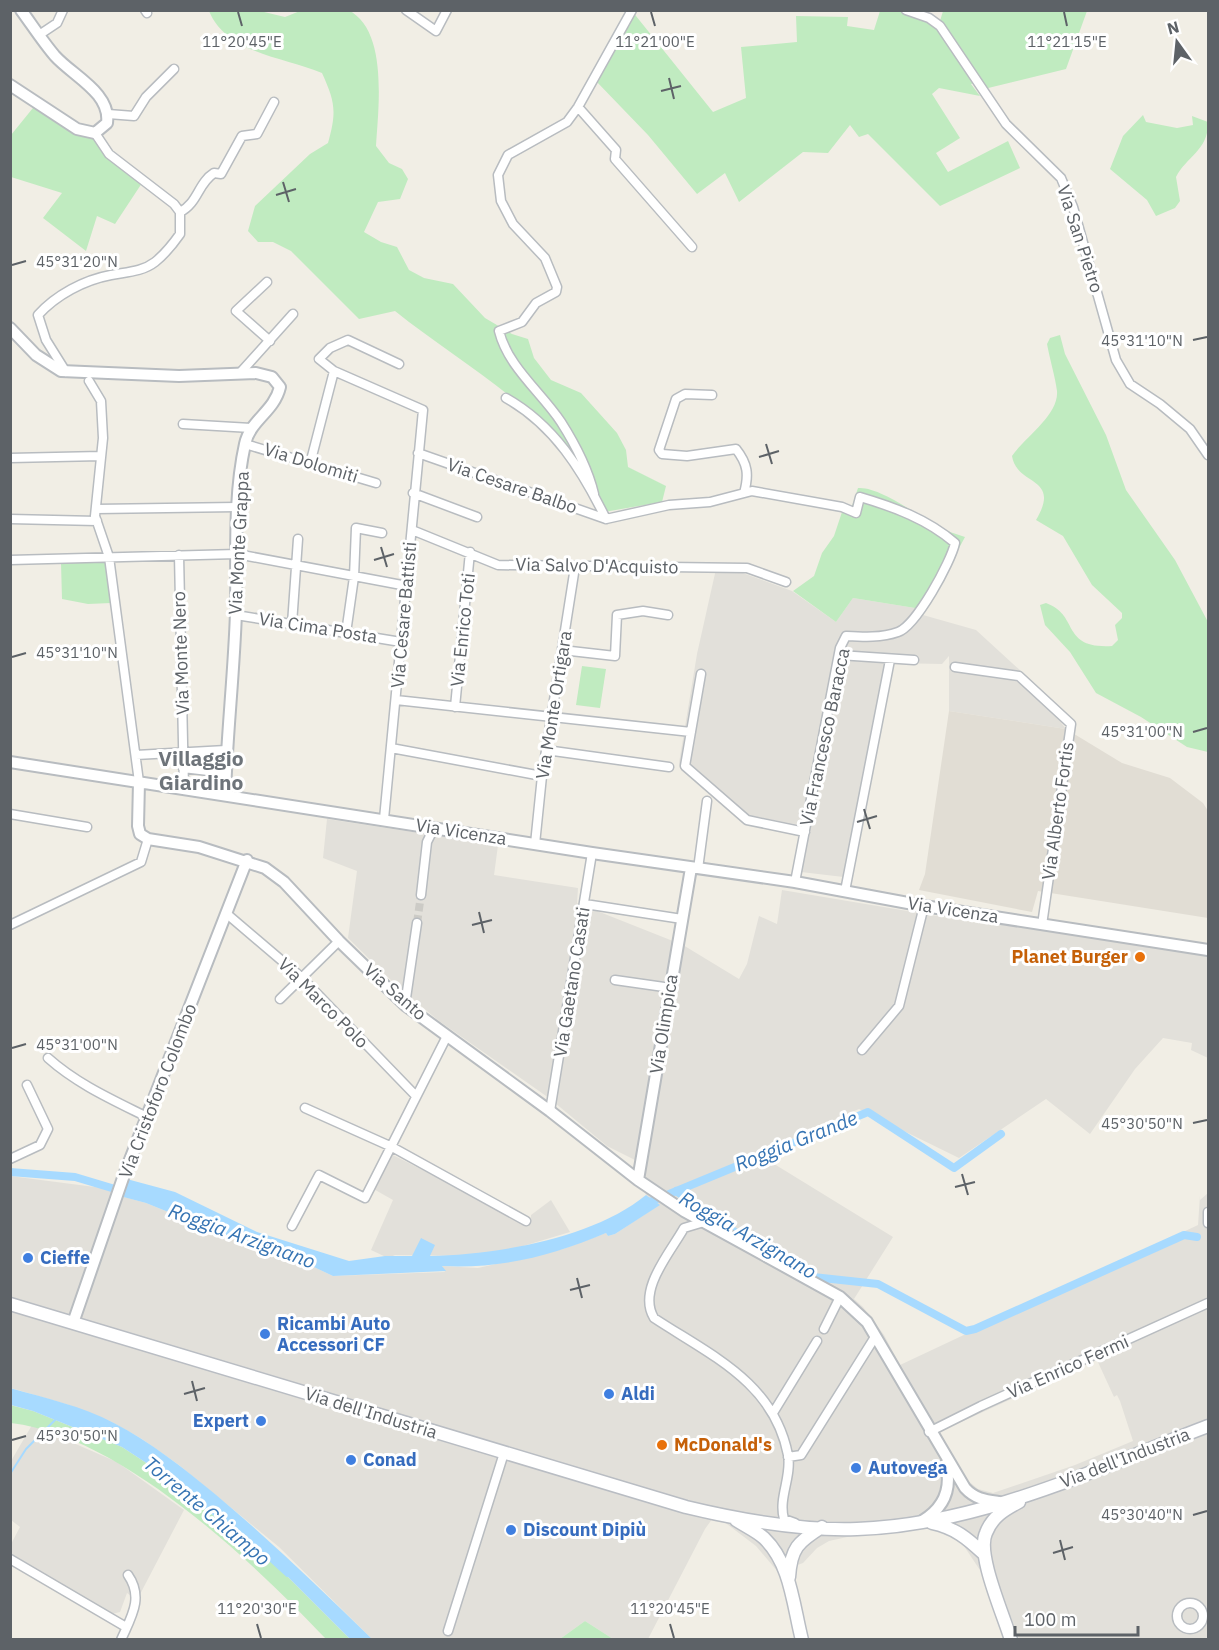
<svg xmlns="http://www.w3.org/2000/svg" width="1219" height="1650" font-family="'IBM Plex Sans',sans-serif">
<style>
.industrial{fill:#e2e0da;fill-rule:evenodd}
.education{fill:#e1ddd4}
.green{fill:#c0ebc0}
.water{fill:#a7daff}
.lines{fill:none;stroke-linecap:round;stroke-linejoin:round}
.stream{stroke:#a7daff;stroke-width:2}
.canal{stroke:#a7daff;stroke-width:8}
.minor-tunnel{stroke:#cccbc6;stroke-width:8;stroke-dasharray:8 4;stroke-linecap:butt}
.minor-casing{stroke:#b8bcc0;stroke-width:11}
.tertiary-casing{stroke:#b8bcc0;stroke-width:14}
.secondary-casing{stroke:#b9bdc3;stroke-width:15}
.minor{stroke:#fff;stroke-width:8}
.tertiary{stroke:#fff;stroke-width:10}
.secondary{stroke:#fff;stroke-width:12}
.ticks{fill:none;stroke:#5d6267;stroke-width:2}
.food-dot{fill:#e8710a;stroke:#fff;stroke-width:2}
.shop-dot{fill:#3f7fe0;stroke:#fff;stroke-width:2}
.labels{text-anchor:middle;stroke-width:6;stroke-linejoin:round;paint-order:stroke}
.street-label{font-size:18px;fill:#5d6267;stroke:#fff}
.food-label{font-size:18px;font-weight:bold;fill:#c56008;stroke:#fff;text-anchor:end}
.shop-label{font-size:18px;font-weight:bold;fill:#366cbe;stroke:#fff;text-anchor:start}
.water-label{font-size:20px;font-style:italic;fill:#3674b3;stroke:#fff}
.quarter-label{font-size:21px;font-weight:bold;fill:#6e747a;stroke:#fff}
.ticks-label{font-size:15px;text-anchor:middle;fill:#5d6267;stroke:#fff;stroke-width:6;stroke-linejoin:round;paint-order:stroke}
</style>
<rect width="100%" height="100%" fill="#f1eee5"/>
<!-- industrial -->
<path class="industrial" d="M 729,568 L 792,591 L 836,622 L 853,598 L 915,608 L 923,615 L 976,630 L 1034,683 L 1027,679 L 1066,729 L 949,711 L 949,656 L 942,664 L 892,663 L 852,878 L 801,872 L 800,825 L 747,815 L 724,805 L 681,770 L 679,763 L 697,654 L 716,569 Z
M 327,819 L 498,845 L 494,875 L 578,888 L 577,903 L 683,945 L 739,979 L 747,964 L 759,916 L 777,924 L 782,890 L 973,922 L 1208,947 L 1208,1058 L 1191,1050 L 1192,1043 L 1163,1038 L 1135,1069 L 1090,1134 L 1046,1099 L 959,1158 L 859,1109 L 758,1154 L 893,1237 L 854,1299 L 863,1307 L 884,1335 L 900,1365 L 1198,1225 L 1200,1196 L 1200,1200 L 1208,1193 L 1208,1639 L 1019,1639 L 1011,1617 L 960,1540 L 920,1521 L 829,1541 L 817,1548 L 803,1563 L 778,1572 L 756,1546 L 715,1515 L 705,1529 L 648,1639 L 613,1639 L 585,1621 L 560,1639 L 372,1639 L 279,1547 L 179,1465 L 142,1439 L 112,1422 L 69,1405 L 11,1388 L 10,1176 L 118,1190 L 117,1195 L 146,1203 L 299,1265 L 301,1261 L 333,1276 L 445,1272 L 442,1266 L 478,1268 L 563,1249 L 606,1233 L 608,1236 L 615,1234 L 659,1205 L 646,1195 L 635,1160 L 607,1146 L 549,1098 L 439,1021 L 396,985 L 348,938 L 357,871 L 323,858 ZM 1097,1360 L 1114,1397 L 1117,1395 L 1120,1401 L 1133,1441 L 1075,1465 L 993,1493 L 978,1489 L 961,1475 L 937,1433 Z
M 389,1153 L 527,1223 L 531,1221 L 531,1215 L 551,1200 L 570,1232 L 520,1247 L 474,1256 L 395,1255 L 388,1258 L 371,1250 L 393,1200 L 370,1187 Z
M 32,1425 L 117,1462 L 184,1510 L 137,1600 L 127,1593 L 120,1612 L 112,1614 L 11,1554 L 10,1546 L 20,1527 L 11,1520 L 11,1461 Z"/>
<!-- education -->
<path class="education" d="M 949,711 L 1066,729 L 1122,763 L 1170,778 L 1203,803 L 1208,811 L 1208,918 L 1038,891 L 1032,912 L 919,890 L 925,874 Z"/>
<!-- green -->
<path class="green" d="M 348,10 C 389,30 378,110 376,146 L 389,163 L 402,169 L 408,179 L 400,199 L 378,202 L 364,232 L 381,242 L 397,247 L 409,270 L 424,278 L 453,284 L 485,318 L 512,334 L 528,339 L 534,358 L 551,380 L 581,393 L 617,433 L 626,450 L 628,467 L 666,486 L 662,502 L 604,512 C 584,480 564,447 537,420 C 494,379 441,348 395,311 L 359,319 L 291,251 L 273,242 L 258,242 L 248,231 L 255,206 L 310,154 L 328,143 C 337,111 335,102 322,73 C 284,57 227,54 209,11 L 260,11 L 285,17 L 300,11 Z
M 632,11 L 713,112 L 746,98 L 741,47 L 797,42 L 796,16 L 848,17 L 847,26 L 874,30 L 880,11 L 902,11 L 936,23 L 940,21 L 943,11 L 1087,11 L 1066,69 L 980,90 L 975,83 L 971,84 L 980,96 L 939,88 L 932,94 L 960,138 L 936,153 L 948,172 L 1008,141 L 1020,168 L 940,206 L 868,134 L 859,137 L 850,125 L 828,153 L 803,152 L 739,202 L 725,173 L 697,194 L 648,135 L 595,80 Z
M 37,103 L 95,134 L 108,154 L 144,180 L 115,224 L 97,216 L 86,251 L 43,218 L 62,193 L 11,177 L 11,135 Z
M 1143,115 L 1146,122 L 1177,128 L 1193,125 L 1192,116 L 1208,122 C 1209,150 1186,157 1176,177 L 1180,201 L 1175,208 L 1156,216 L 1147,200 L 1110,169 L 1123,136 Z
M 1060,335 L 1065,354 L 1106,435 L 1126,490 L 1175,560 L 1208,622 L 1208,752 L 1187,747 L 1141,717 L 1096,693 L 1070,652 L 1045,625 L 1040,605 L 1046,603 C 1080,615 1060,649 1112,646 L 1118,640 L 1115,625 L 1122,618 L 1122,613 L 1092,585 L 1063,536 L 1036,520 C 1062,476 1017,487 1012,456 C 1025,437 1059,415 1057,391 C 1055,376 1050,360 1047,344 L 1050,338 Z
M 858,488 C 879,486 919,516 938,527 C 947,531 956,534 965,537 L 923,615 L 915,608 L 853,598 L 836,622 L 793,591 L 814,576 L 822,553 L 834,536 L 842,512 L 852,506 Z
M 106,561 L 111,603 L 88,604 L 62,599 L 61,563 Z
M 582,666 L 606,669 L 600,708 L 576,705 Z
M 10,1405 L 33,1411 L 122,1447 L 151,1466 L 277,1566 L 350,1639 L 326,1639 C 252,1561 121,1436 11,1423 Z
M 585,1621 L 613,1639 L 560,1639 Z"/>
<!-- water -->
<path class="water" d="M 123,1178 L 175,1192 L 257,1232 L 349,1261 L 385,1256 L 412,1256 L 421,1238 L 435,1245 L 430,1256 C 496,1255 594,1238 646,1195 L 660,1205 L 615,1234 L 608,1236 L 606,1233 C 552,1256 500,1269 442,1266 L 446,1271 L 333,1276 L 301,1261 L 299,1265 L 146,1203 L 116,1195 Z
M 10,1388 C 45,1398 82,1406 114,1423 C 151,1442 183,1468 215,1494 C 270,1540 321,1589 372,1639 L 350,1639 L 277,1566 L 151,1466 L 122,1447 L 33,1411 L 11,1405 Z"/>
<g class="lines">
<!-- stream -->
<path class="stream" d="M 10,1474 L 26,1449 L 57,1418
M 254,1546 L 287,1576"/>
<!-- canal -->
<path class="canal" d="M 10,1172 L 75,1177 L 125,1192
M 676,1191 L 735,1232 L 813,1277 L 878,1284 L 966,1331 L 975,1329 L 1184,1235 L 1197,1237
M 645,1204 L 868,1112 L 954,1168 L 1001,1134"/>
<!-- minor-tunnel -->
<path class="minor-tunnel" d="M 417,923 L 421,895"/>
<!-- minor casing -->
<g class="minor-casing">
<path id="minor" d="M 145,10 L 147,13
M 406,10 L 436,31 L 447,10
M 906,10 L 929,18 L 940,26 L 1006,124 L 1061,178 L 1073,207 L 1116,360 L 1130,384 L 1160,404 L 1190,429 L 1208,455
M 39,35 L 57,23 L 63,10
M 578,107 L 616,150 L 615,159 L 692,247
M 108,114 L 134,116 L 146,97 L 174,69
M 180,212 C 198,203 198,183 214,173 L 221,174 L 242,136 L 257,134 L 274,102
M 267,282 L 236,311 L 270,341
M 334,371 L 319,359 L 330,348 L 348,340 L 399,364
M 66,372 L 46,340 L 38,315 C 56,295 84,280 111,275 C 126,272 142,272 155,262 C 165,254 173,244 180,234 L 180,212 L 174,204 L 109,154 L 95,133
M 240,373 L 293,314
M 89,381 L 101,401 L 103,438 L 95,516 L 109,557 L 139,782
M 712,395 L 685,394 L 676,399 L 659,450 L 662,454 L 687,456 L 736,449 C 748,464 749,475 744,493
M 506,398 C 554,425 582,470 606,519
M 183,424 L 251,428
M 245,444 L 376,483
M 418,453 L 606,519 L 669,505 L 710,502 L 752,491 L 842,507 L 856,513 L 860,497 C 894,507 927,519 955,543 C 951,562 916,626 898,632 C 881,638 864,637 846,636 L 840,648 L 795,882
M 10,458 L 101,456
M 310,464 L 334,371 L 423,410 L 384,819
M 413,493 L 477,517
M 594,494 C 588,469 575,444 561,422 C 541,392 508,367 499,331 L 522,322 L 536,303 L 556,292 L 557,287 L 545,258 L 513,224 L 501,201 L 498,175 L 508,155 L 567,122 L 578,107 L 632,10
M 96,509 L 237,507
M 10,519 L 97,521
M 412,530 L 498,565 L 747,568 L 786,582
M 179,555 L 184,789
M 10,560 L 237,554 L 407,586
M 236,615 L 401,642
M 292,624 L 298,539
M 346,633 L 354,577 L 356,528 L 382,533
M 562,650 L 615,656 L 617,615 L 643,611 L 668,615
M 839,655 L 914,660
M 955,667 L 1019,676 L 1071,724 L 1042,925
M 701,674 L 685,766 L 747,820 L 805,832
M 396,700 L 691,732
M 455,707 L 470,552
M 391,748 L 542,776
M 546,750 L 669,767
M 136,755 L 226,750
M 183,768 L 225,773
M 10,814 L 87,827
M 535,844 L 542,776 L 575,567
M 698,869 L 707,801
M 845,891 L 890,660
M 421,895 L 427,842 L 434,828
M 585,904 L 682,919
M 227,914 L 301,977 L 416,1096
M 10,925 L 141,862 L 148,839
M 615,980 L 671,988
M 280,999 L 339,941
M 405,1005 L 417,923
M 862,1050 L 899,1006 L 924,906
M 48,1058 C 77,1084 113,1100 147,1117
M 305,1108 L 392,1147 L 526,1221
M 550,1111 L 592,853
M 10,1159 L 40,1145 L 48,1129 L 27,1085
M 1208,1212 L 1208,1223
M 704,1222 L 684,1228 C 670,1253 637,1290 654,1318 C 710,1355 774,1382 788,1455 C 792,1477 778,1498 784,1519 L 795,1523
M 292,1226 L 319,1175 L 365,1198 L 447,1036
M 824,1329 L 840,1297
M 773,1413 L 817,1341
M 929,1432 L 981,1406 L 1208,1303
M 788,1457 L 801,1455 L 875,1337
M 10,1559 L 126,1627
M1177 1616a13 13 0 1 1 26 0a13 13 0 1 1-26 0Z
M 448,1631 L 504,1453
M 121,1640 C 131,1617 144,1598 128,1575"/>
</g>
<!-- tertiary casing -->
<g class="tertiary-casing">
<path id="tertiary" d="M 10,85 L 77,129 L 95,133 L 107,123 C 111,93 73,76 55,56 C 43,42 32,25 21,10
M 10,328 L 36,355 L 61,371 L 179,376 L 256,373 L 272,377 L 280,387 C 274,412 250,420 245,444 C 233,498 237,556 236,612 C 234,673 227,733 225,794
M 10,762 L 592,853 L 795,882 L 924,906 L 1208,950
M 139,782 L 138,826 L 140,834 L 148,839 L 199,847 L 265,868 L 284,882 L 339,941 L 405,1005 L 550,1111 L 638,1180 L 684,1211 L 840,1297 L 867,1322 L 965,1488 C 975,1499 985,1500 999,1502
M 638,1180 L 691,868
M 73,1323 L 124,1175 L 247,860
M 922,1521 C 944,1508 952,1489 946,1464"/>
</g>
<!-- secondary casing -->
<g class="secondary-casing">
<path id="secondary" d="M 10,1304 L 686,1507 C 740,1520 800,1531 857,1529 C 979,1525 1096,1469 1208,1426
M 736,1520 C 745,1526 756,1531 764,1538 C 791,1564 793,1605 802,1640
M 932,1523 C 955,1528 967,1538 984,1554
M 789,1577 C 791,1548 798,1542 822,1527
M 1011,1640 C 1004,1616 976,1554 986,1533 C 992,1517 1004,1510 1019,1502"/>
</g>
<!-- minor -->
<use href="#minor" class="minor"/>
<!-- tertiary -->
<use href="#tertiary" class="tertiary"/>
<!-- secondary -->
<use href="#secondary" class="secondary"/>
</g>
<!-- ticks -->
<path class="ticks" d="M 238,12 L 242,26M 651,12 L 655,26M 1064,12 L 1067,26M 669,78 L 674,99M 661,91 L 681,86M 283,182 L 289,202M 276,195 L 296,189M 12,265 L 26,261M 1193,340 L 1207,337M 766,444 L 772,464M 759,457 L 779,451M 381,547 L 387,567M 374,560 L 394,554M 12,657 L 26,653M 1193,732 L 1207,728M 864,809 L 870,829M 857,822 L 877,816M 479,912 L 484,933M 472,925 L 492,920M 12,1048 L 26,1044M 1193,1123 L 1207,1120M 962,1174 L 968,1195M 955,1187 L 975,1182M 577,1278 L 582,1298M 570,1290 L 590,1285M 192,1381 L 197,1401M 184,1394 L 205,1388M 12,1440 L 26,1436M 1193,1515 L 1207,1511M 1060,1540 L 1065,1560M 1053,1553 L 1073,1547M 257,1624 L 261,1638M 670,1624 L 674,1638"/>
<!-- markers -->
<g class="food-dot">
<circle cx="1140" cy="957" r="6"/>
<circle cx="662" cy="1445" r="6"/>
</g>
<g class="shop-dot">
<circle cx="28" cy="1258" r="6"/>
<circle cx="265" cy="1334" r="6"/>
<circle cx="609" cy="1394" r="6"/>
<circle cx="261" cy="1421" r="6"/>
<circle cx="351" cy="1460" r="6"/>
<circle cx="856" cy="1468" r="6"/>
<circle cx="511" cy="1530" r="6"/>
</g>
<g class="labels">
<!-- street labels -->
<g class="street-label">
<text transform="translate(1080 239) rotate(72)" y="6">Via San Pietro</text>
<text transform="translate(311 463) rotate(17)" y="6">Via Dolomiti</text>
<text transform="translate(512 486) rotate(19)" y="6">Via Cesare Balbo</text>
<text transform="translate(239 543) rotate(-87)" y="6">Via Monte Grappa</text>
<text transform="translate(597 566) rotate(1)" y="6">Via Salvo D'Acquisto</text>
<text transform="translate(404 615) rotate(-85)" y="6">Via Cesare Battisti</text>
<text transform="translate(318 628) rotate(9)" y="6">Via Cima Posta</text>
<text transform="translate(463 630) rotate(-84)" y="6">Via Enrico Toti</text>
<text transform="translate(181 653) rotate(-92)" y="6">Via Monte Nero</text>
<text transform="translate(554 705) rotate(-81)" y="6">Via Monte Ortigara</text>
<text transform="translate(825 737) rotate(-78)" y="6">Via Francesco Baracca</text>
<text transform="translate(1058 811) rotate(-82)" y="6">Via Alberto Fortis</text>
<text transform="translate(461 832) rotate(9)" y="6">Via Vicenza</text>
<text transform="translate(953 910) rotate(9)" y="6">Via Vicenza</text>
<text transform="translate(572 982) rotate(-81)" y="6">Via Gaetano Casati</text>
<text transform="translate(395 992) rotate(41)" y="6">Via Santo</text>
<text transform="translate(323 1003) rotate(45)" y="6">Via Marco Polo</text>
<text transform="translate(664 1024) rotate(-81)" y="6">Via Olimpica</text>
<text transform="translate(158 1091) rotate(-69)" y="6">Via Cristoforo Colombo</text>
<text transform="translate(1068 1367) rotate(-24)" y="6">Via Enrico Fermi</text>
<text transform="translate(371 1413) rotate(17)" y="6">Via dell'Industria</text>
<text transform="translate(1125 1458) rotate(-21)" y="6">Via dell'Industria</text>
</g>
<!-- food labels -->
<g class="food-label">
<text x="1128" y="963">Planet Burger</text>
<text x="674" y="1451" text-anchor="start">McDonald's</text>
</g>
<!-- shop labels -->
<g class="shop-label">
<text x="40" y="1264">Cieffe</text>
<text x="277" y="1330">Ricambi Auto<tspan x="277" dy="21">Accessori CF</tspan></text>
<text x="621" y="1400">Aldi</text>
<text x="249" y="1427" text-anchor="end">Expert</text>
<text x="363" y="1466">Conad</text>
<text x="868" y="1474">Autovega</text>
<text x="523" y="1536">Discount Dipiù</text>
</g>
<!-- water labels -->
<g class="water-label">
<text transform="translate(796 1141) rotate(-22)" y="7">Roggia Grande</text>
<text transform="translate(748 1235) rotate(30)" y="7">Roggia Arzignano</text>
<text transform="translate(242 1236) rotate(20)" y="7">Roggia Arzignano</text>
<text transform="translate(207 1511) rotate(40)" y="7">Torrente Chiampo</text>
</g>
<!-- quarter labels -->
<g class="quarter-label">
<text x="201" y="766">Villaggio<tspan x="201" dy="24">Giardino</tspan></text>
</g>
</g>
<g class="ticks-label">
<text x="242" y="47">11°20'45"E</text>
<text x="655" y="47">11°21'00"E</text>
<text x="1067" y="47">11°21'15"E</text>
<text x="77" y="267">45°31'20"N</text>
<text x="1142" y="346">45°31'10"N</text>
<text x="77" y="658">45°31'10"N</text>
<text x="1142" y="737">45°31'00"N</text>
<text x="77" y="1050">45°31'00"N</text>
<text x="1142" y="1129">45°30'50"N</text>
<text x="77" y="1441">45°30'50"N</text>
<text x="1142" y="1520">45°30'40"N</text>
<text x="257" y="1614">11°20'30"E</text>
<text x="670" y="1614">11°20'45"E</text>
</g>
<!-- border -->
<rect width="1219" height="1650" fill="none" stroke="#5d6267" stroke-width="24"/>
<!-- north arrow -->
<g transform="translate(1177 42) rotate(345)" stroke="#ffffff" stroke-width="4.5" paint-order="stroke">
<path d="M0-4.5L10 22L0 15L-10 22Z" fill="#5d6267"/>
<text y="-9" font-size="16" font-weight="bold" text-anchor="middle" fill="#5d6267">N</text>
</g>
<!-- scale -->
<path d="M1015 1626v9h123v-9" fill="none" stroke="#5d6267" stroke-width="3"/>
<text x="1024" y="1626" font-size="18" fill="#5d6267" stroke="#ffffff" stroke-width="4.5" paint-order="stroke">100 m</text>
</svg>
